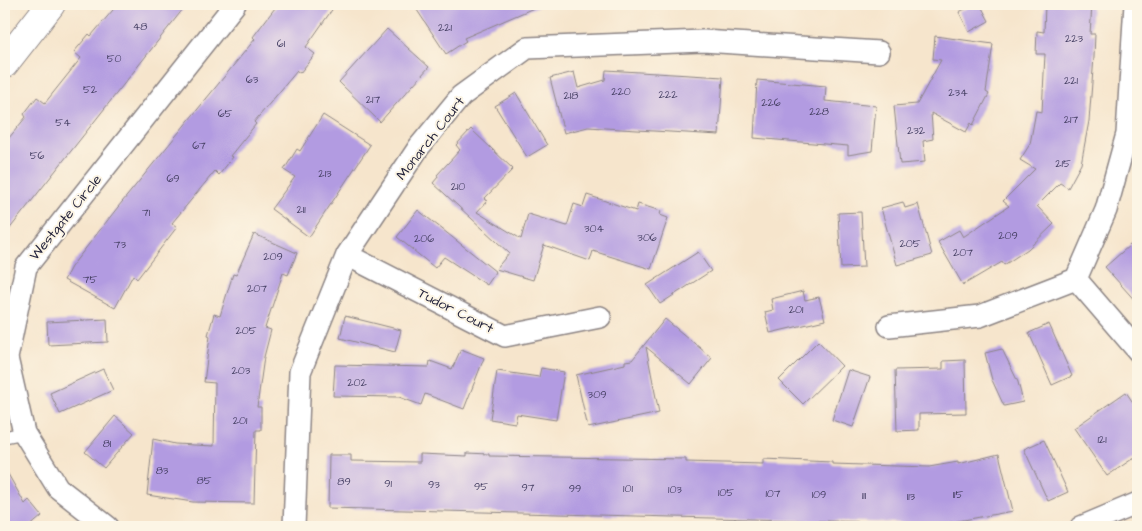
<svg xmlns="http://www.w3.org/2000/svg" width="1142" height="531" font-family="'Architects Daughter',sans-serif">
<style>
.building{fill:#b29be1}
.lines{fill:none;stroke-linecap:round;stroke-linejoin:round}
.service-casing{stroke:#8c8484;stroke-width:14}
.minor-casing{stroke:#8c8484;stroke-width:24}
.secondary-casing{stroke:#8c8484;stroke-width:30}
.service{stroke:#fff;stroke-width:11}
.minor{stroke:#fff;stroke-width:21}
.secondary{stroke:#fff;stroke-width:28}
.labels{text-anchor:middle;stroke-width:4;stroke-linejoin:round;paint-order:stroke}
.number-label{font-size:11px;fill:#464064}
.street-label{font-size:14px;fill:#22223b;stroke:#fcf5e5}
</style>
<rect width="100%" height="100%" fill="#fcf5e5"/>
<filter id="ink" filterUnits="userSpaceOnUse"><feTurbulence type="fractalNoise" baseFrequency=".02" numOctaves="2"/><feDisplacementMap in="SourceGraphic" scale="10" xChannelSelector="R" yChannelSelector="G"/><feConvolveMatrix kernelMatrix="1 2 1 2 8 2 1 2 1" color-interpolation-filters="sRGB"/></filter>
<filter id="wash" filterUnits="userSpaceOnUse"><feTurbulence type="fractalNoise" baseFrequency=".0096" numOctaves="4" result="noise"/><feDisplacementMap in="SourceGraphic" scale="20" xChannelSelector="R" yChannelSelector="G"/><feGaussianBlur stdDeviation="1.12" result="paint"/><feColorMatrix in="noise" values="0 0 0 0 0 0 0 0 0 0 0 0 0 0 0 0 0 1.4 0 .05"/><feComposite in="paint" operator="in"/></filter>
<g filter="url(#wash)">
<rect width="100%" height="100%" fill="#f6e5cc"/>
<g id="blocks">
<!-- building -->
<path class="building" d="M 118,4 L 187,4 L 4,236 L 4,144 L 26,117 L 24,114 L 37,97 L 45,103 L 81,58 L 74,52 L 89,34 L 91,36 Z
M 278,4 L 336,4 L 306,47 L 315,54 L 300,73 L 297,71 L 254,122 L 256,124 L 230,156 L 233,157 L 219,175 L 215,171 L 172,223 L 177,227 L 137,279 L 133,275 L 115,308 L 64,280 L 71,267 L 118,207 L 255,39 L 253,37 Z
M 413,4 L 543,4 L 464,38 L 466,41 L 446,54 Z
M 975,4 L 980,4 L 989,21 L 969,32 L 959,12 Z
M 1045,4 L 1092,4 L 1090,34 L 1095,34 L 1094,57 L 1089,121 L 1081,164 L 1068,188 L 1060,183 L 1037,206 L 1054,224 L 1028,249 L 1004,265 L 1002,262 L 963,285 L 938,242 L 959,230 L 963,237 L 1009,206 L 1003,201 L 1035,169 L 1020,160 L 1030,144 L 1036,111 L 1042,112 L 1045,54 L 1036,54 L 1037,31 L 1044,32 Z
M 387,29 L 429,67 L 380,122 L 339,82 Z
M 935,36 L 993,44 L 986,92 L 989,94 L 973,125 L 971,123 L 966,132 L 931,113 L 933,139 L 923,141 L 925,162 L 900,164 L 894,106 L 917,104 L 941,60 L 933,59 Z
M 606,70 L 723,77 L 719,135 L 588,127 L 564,133 L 550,78 L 574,72 L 578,88 L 605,80 Z
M 757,80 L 826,86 L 825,101 L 876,106 L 872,151 L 848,155 L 848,146 L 754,138 Z
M 516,93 L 547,145 L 527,157 L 495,106 Z
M 323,115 L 370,145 L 309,237 L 271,209 L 295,177 L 284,170 L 297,149 L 300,151 Z
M 471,129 L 513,169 L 484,199 L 487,201 L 477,212 L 521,239 L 528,214 L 567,226 L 574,204 L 583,207 L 587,195 L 636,211 L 638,204 L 661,211 L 660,215 L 668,218 L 651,269 L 593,251 L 590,261 L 544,245 L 533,280 L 496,269 L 509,253 L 433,183 L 438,177 L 437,175 L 460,150 L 456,145 Z
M 903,202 L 905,208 L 918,204 L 932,255 L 897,265 L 881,208 Z
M 418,210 L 496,272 L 487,285 L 444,257 L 435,268 L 397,237 Z
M 861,212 L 864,267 L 841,268 L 838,213 Z
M 254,234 L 297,253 L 288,275 L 283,273 L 265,328 L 271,330 L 264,357 L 257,407 L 261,407 L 261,430 L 256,430 L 254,503 L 193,502 L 147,495 L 153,439 L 175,444 L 214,446 L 215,383 L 204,382 L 210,336 L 208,335 L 214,314 L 220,316 L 233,274 L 236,275 Z
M 1138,238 L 1138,304 L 1105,267 Z
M 698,252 L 711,271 L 660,304 L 647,285 Z
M 803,291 L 805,300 L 819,297 L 825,320 L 770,333 L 765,312 L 773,310 L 771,299 Z
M 345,316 L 401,330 L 395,352 L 340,338 Z
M 107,319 L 108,342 L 48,345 L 47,322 Z
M 665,319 L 712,358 L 691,384 L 646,347 L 659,413 L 588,428 L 576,375 L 625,364 L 625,361 L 632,360 Z
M 1049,324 L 1072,376 L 1052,385 L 1029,333 Z
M 818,341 L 842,366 L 803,404 L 779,380 Z
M 461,349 L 484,358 L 464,409 L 425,394 L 421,405 L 399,397 L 333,396 L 335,365 L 429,367 L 430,361 L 452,369 Z
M 1002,349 L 1018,382 L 1023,402 L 1004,406 L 992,380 L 985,353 Z
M 965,360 L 966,413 L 919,414 L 919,430 L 897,431 L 895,370 L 943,369 L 943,361 Z
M 541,368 L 564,372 L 556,420 L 517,414 L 515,423 L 490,419 L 497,371 L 539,377 Z
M 103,369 L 113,390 L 60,414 L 50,393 Z
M 848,370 L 870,377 L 853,427 L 832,420 Z
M 1126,392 L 1138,410 L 1138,455 L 1107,476 L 1074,428 Z
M 115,416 L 134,433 L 104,468 L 85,452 Z
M 1044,440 L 1068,492 L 1048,501 L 1024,449 Z
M 467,453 L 489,454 L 489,456 L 686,459 L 686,462 L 763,464 L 763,459 L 832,462 L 832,464 L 929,467 L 958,462 L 958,464 L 999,454 L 1013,511 L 942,524 L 328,508 L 329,455 L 351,455 L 351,461 L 420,462 L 420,454 L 467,456 Z
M 4,467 L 25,504 L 29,500 L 42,516 L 29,527 L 4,527 Z"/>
</g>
</g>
<g filter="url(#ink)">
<use href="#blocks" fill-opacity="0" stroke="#8c8484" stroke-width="1"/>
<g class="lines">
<!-- service casing -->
<g class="service-casing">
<path id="service" d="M 4,437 L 24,433"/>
</g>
<!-- minor casing -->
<g class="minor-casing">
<path id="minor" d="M 347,255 L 505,336 L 600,317
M 1076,279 L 1138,351
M 889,326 L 980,316 L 1076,279 L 1106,210 L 1127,134 L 1135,4
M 108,527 L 58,488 L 24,433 L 7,358 L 26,267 L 235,4
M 294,527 L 300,372 L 347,255 L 419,147 L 461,96 L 527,48 L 703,41 L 879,52
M 1081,527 L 1138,503"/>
</g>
<!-- secondary casing -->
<g class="secondary-casing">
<path id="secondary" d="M 4,64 L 51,4"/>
</g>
<!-- service -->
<use href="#service" class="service"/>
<!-- minor -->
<use href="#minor" class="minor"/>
<!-- secondary -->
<use href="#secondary" class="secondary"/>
</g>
</g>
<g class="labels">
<!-- number labels -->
<g class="number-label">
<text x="140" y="30">48</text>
<text x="445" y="31">221</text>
<text x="1074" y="42">223</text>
<text x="281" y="47">61</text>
<text x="114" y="62">50</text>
<text x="252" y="83">63</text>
<text x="1071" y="84">221</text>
<text x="90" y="93">52</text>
<text x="621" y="95">220</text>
<text x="958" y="96">234</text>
<text x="668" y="98">222</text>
<text x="571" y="99">218</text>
<text x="373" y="103">217</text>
<text x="771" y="106">226</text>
<text x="819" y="115">228</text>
<text x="225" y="117">65</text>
<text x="1071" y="123">217</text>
<text x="63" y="126">54</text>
<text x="916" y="134">232</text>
<text x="199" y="149">67</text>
<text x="37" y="159">56</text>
<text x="1063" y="167">215</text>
<text x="325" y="177">213</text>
<text x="173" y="182">69</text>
<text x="458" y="190">210</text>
<text x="301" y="213">211</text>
<text x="146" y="216">71</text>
<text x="594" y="232">304</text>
<text x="1008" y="239">209</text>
<text x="647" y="241">306</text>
<text x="424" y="242">206</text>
<text x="910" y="247">205</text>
<text x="120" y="248">73</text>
<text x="963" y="256">207</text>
<text x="273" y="260">209</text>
<text x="90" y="283">75</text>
<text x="257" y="292">207</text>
<text x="796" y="313">201</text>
<text x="246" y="334">205</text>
<text x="241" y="374">203</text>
<text x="357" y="386">202</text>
<text x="597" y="398">309</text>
<text x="240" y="424">201</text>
<text x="1102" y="443">121</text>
<text x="107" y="447">81</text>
<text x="162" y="474">83</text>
<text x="204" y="484">85</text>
<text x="344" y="485">89</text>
<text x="388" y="487">91</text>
<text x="434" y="488">93</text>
<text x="481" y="490">95</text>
<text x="528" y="491">97</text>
<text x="575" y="492">99</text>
<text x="628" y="492">101</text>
<text x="675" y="493">103</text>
<text x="726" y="496">105</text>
<text x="773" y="497">107</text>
<text x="819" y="498">109</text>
<text x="958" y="498">115</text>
<text x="864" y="499">111</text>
<text x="911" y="500">113</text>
</g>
<!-- street labels -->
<g class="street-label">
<text transform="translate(430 138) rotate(-52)" y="5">Monarch Court</text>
<text transform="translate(65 217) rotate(-51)" y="5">Westgate Circle</text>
<text transform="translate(456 310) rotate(27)" y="5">Tudor Court</text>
</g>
</g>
<!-- margin -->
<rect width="1142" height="531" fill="none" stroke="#fcf5e5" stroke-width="20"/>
</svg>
